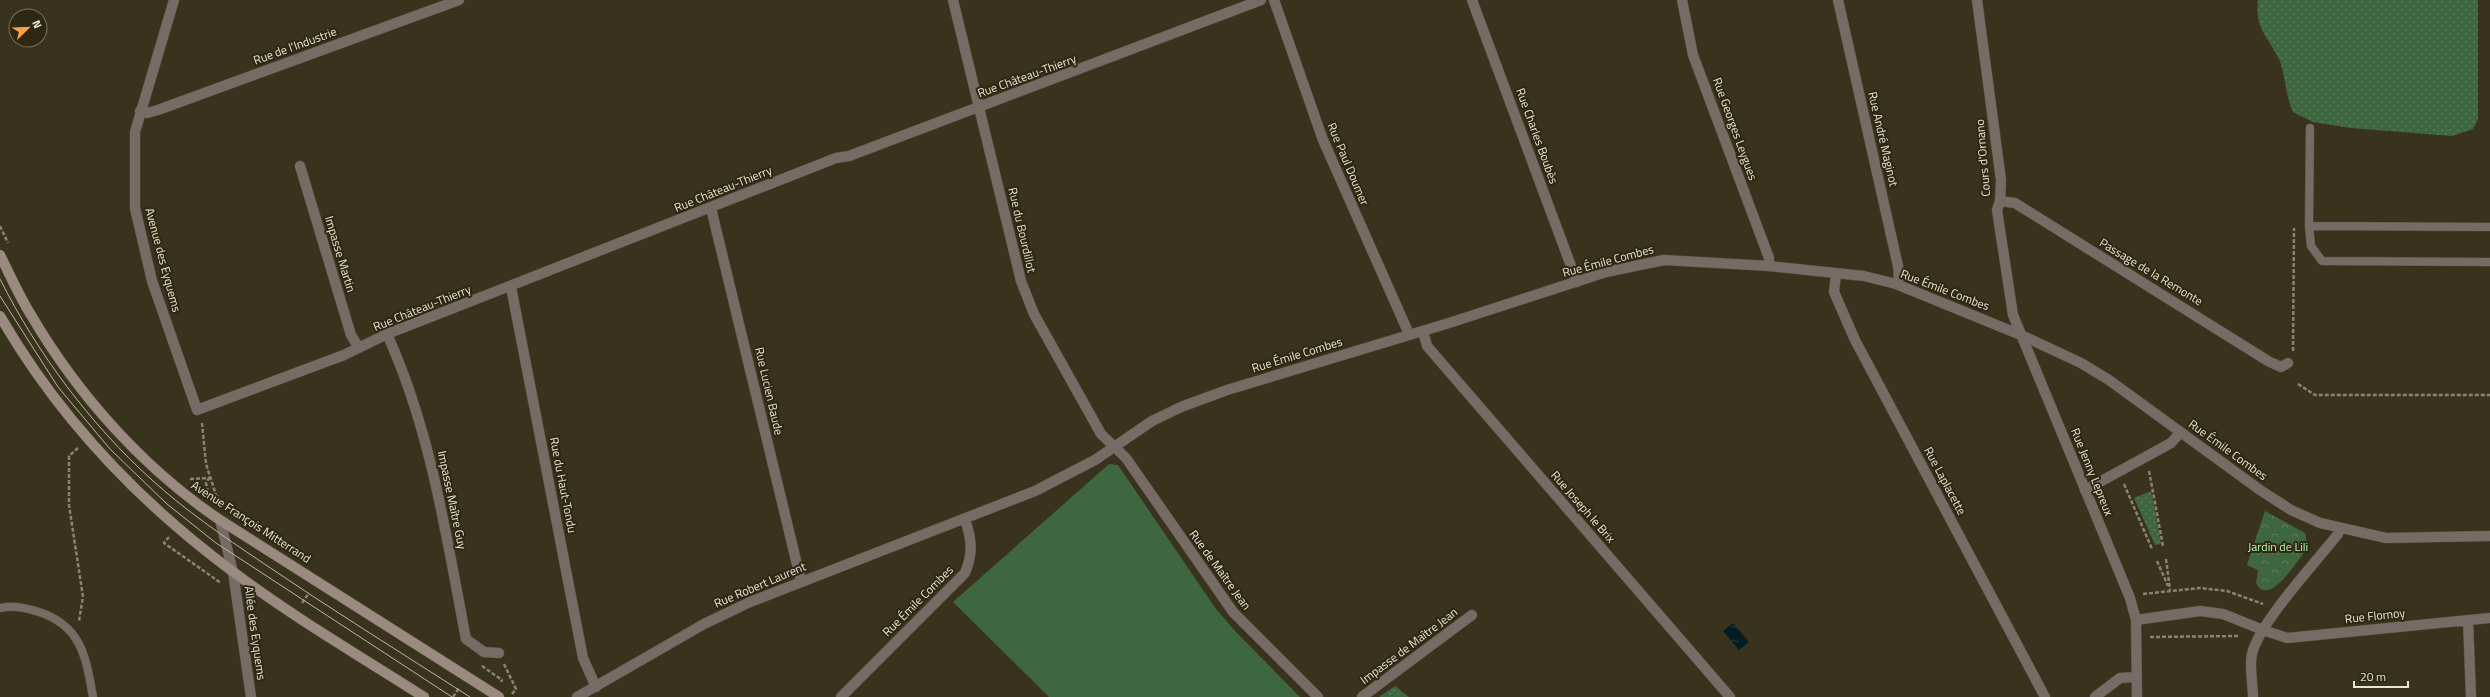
<svg xmlns="http://www.w3.org/2000/svg" width="2490" height="697" font-family="'Titillium Web',sans-serif">
<style>
.grass{fill:url(#grass-dots)}
.park{fill:url(#park-crowns)}
.pitch{fill:#3f673f}
.water{fill:url(#water-ripples)}
.lines{fill:none;stroke-linecap:round;stroke-linejoin:round}
.service-casing{stroke:#554f3a;stroke-width:9}
.pedestrian-casing{stroke:#554f3a;stroke-width:11}
.minor-casing{stroke:#554f3a;stroke-width:11}
.tertiary-casing{stroke:#554f3a;stroke-width:11}
.secondary-casing{stroke:#554f3a;stroke-width:11}
.path{stroke:#898471;stroke-width:2.5;stroke-dasharray:4 2;stroke-linecap:butt}
.service{stroke:#766b65;stroke-width:8}
.pedestrian{stroke:#766b65;stroke-width:10}
.minor{stroke:#766b65;stroke-width:10}
.tertiary{stroke:#766b65;stroke-width:10}
.secondary{stroke:#9b8a80;stroke-width:10}
.tram{stroke:#b9b5a5;stroke-width:1}
.labels{text-anchor:middle;stroke-width:4;stroke-linejoin:round;paint-order:stroke}
.street-label{font-size:12px;fill:#e8e5d7;stroke:#2e2812}
.park-label{font-size:12px;fill:#b3f7b2;stroke:#2e2812}
</style>
<defs>
<pattern id="grass-dots" width="8" height="8" patternUnits="userSpaceOnUse"><rect width="8" height="8" fill="#3f673f"/><path d="M2 2h.1M6 6h.1" fill="none" stroke="#5b7d5a" stroke-width="1.8" stroke-linecap="round"/></pattern>
<pattern id="park-crowns" width="20" height="18" patternUnits="userSpaceOnUse"><rect width="20" height="18" fill="#3f673f"/><path d="M2 6a3 3 0 1 1 6 0M12 15a3 3 0 1 1 6 0" fill="none" stroke="#5b7d5a"/></pattern>
<pattern id="water-ripples" width="26" height="14" patternUnits="userSpaceOnUse"><rect width="26" height="14" fill="#031d24"/><path d="M2 4q2-2 4 0t4 0M15 11q2-2 4 0t4 0" fill="none" stroke="#283e43"/></pattern>
</defs>
<rect width="100%" height="100%" fill="#39321c"/>
<!-- grass -->
<path class="grass" d="M 2258,0 L 2478,0 L 2478,119 L 2473,129 L 2452,136 L 2351,128 L 2313,122 L 2293,112 C 2285,96 2286,75 2279,59 C 2267,35 2255,29 2258,0 Z
M 2151,491 L 2161,544 L 2155,545 L 2134,498 Z
M 1395,686 L 1409,697 L 1379,697 Z"/>
<!-- park -->
<path class="park" d="M 2265,511 L 2305,533 L 2308,547 C 2299,558 2269,609 2256,583 L 2258,570 L 2247,565 Z"/>
<!-- pitch -->
<path class="pitch" d="M 1109,464 L 1118,465 L 1216,609 L 1236,632 L 1300,697 L 1049,697 L 953,602 Z"/>
<!-- water -->
<path class="water" d="M 1733,623 L 1749,642 L 1739,650 L 1723,631 Z"/>
<g class="lines">
<!-- service casing -->
<g class="service-casing">
<path id="service" d="M 2310,128 L 2309,226 L 2490,227
M 2309,226 L 2311,246 L 2322,261 L 2490,262
M 0,608 C 14,605 26,608 39,612 C 82,626 86,658 93,697"/>
</g>
<!-- pedestrian casing -->
<g class="pedestrian-casing">
<path id="pedestrian" d="M 2136,620 L 2200,611 L 2223,614 L 2263,630"/>
</g>
<!-- minor casing -->
<g class="minor-casing">
<path id="minor" d="M 174,0 L 135,132 L 135,208 L 152,281 L 197,410 L 344,355 L 387,334 L 836,158 L 849,156 L 1261,0
M 953,0 L 1021,281 L 1034,314 L 1101,434 L 1126,458 L 1233,612 L 1318,697
M 1472,0 L 1577,282
M 1682,0 L 1693,55 L 1769,258 L 1769,266
M 1838,0 L 1898,266 L 1899,278 L 1896,284
M 140,111 L 147,113 L 158,110 L 459,0
M 300,166 L 351,335 L 359,348
M 2000,201 L 2015,203 L 2268,361 L 2281,367 L 2288,363
M 711,208 L 801,581
M 511,287 L 583,658 L 596,687
M 1423,331 L 1427,346 L 1730,697
M 387,334 C 431,431 446,535 466,639 L 484,652 L 499,653
M 2021,335 L 2081,363 L 2109,380 L 2260,490 L 2291,510 L 2320,523 L 2386,538 L 2490,536
M 2085,490 L 2171,443 L 2180,433
M 220,520 L 233,572
M 2468,620 L 2471,697
M 2263,630 L 2287,638 L 2490,618
M 841,697 L 965,573 C 973,554 972,539 965,520
M 1362,697 L 1472,615
M 2095,697 L 2120,678 L 2136,677
M 2253,697 C 2253,684 2249,666 2252,654 C 2259,623 2316,562 2338,534 L 2339,529"/>
</g>
<!-- tertiary casing -->
<g class="tertiary-casing">
<path id="tertiary" d="M 1274,0 L 1323,140 L 1409,334
M 1977,0 L 2001,180 L 2000,201 L 1997,210 L 2013,315 L 2130,598 L 2136,620 L 2137,697
M 1836,274 L 1834,292 L 1855,340 L 2045,697
M 233,572 L 251,697
M 577,697 L 704,624 L 750,602 L 1035,491 L 1095,460 L 1152,421 L 1181,407 L 1227,390 L 1449,323 L 1606,272 L 1664,260 L 1769,266 L 1864,276 L 1896,284 L 2021,335"/>
</g>
<!-- secondary casing -->
<g class="secondary-casing">
<path id="secondary" d="M 0,255 C 10,275 19,296 31,315 C 78,395 143,468 220,520 L 499,697
M 0,316 C 59,418 138,501 232,571 C 293,617 360,656 424,697"/>
</g>
<!-- path -->
<path class="path" d="M 0,226 L 8,243
M 2293,351 L 2294,228
M 2298,384 L 2315,395 L 2490,395
M 202,423 L 206,464 L 216,495
M 78,448 L 69,456 L 69,505 L 83,597 L 79,621
M 2149,471 L 2163,546
M 190,479 L 209,478
M 2124,484 L 2152,549
M 204,490 L 219,497 L 223,504
M 208,492 L 206,483 L 209,478
M 169,537 L 164,543 L 221,583
M 2166,559 L 2170,590
M 2157,561 L 2168,586
M 2143,594 L 2200,588 L 2227,591 L 2263,604
M 302,603 L 309,593
M 2150,637 L 2239,636
M 504,664 L 516,689 L 512,694
M 482,666 L 502,680 L 501,682
M 453,697 L 459,688"/>
<!-- service -->
<use href="#service" class="service"/>
<!-- pedestrian -->
<use href="#pedestrian" class="pedestrian"/>
<!-- minor -->
<use href="#minor" class="minor"/>
<!-- tertiary -->
<use href="#tertiary" class="tertiary"/>
<!-- secondary -->
<use href="#secondary" class="secondary"/>
<!-- tram -->
<path class="tram" d="M 0,279 C 37,353 91,425 152,480 C 186,511 223,536 260,561 C 329,608 400,652 470,697
M 0,296 L 58,387 L 110,449 L 167,504 L 216,543 L 452,697"/>
</g>
<g class="labels">
<!-- street labels -->
<g class="street-label">
<text transform="translate(295 46) rotate(-20)" y="4">Rue de l'Industrie</text>
<text transform="translate(1027 76) rotate(-20)" y="4">Rue Château-Thierry</text>
<text transform="translate(1735 129) rotate(70)" y="4">Rue Georges Leygues</text>
<text transform="translate(1537 136) rotate(70)" y="4">Rue Charles Boubès</text>
<text transform="translate(1883 139) rotate(77)" y="4">Rue André Maginot</text>
<text transform="translate(1983 158) rotate(-95)" y="4">Cours d'Ornano</text>
<text transform="translate(1348 164) rotate(67)" y="4">Rue Paul Doumer</text>
<text transform="translate(723 189) rotate(-22)" y="4">Rue Château-Thierry</text>
<text transform="translate(1022 230) rotate(77)" y="4">Rue du Bourdillot</text>
<text transform="translate(340 254) rotate(73)" y="4">Impasse Martin</text>
<text transform="translate(163 260) rotate(75)" y="4">Avenue des Eyquems</text>
<text transform="translate(1608 261) rotate(-15)" y="4">Rue Émile Combes</text>
<text transform="translate(2151 272) rotate(31)" y="4">Passage de la Remonte</text>
<text transform="translate(1945 290) rotate(21)" y="4">Rue Émile Combes</text>
<text transform="translate(422 308) rotate(-22)" y="4">Rue Château-Thierry</text>
<text transform="translate(1297 355) rotate(-17)" y="4">Rue Émile Combes</text>
<text transform="translate(769 391) rotate(77)" y="4">Rue Lucien Baude</text>
<text transform="translate(2228 450) rotate(36)" y="4">Rue Émile Combes</text>
<text transform="translate(2092 472) rotate(68)" y="4">Rue Jenny Lepreux</text>
<text transform="translate(1945 481) rotate(62)" y="4">Rue Laplacette</text>
<text transform="translate(563 485) rotate(79)" y="4">Rue du Haut-Tondu</text>
<text transform="translate(452 500) rotate(78)" y="4">Impasse Maître Guy</text>
<text transform="translate(1583 507) rotate(49)" y="4">Rue Joseph le Brix</text>
<text transform="translate(251 522) rotate(33)" y="4">Avenue François Mitterrand</text>
<text transform="translate(1220 570) rotate(54)" y="4">Rue de Maître Jean</text>
<text transform="translate(760 585) rotate(-23)" y="4">Rue Robert Laurent</text>
<text transform="translate(918 601) rotate(-45)" y="4">Rue Émile Combes</text>
<text transform="translate(2375 616) rotate(-6)" y="4">Rue Flornoy</text>
<text transform="translate(255 633) rotate(82)" y="4">Allée des Eyquems</text>
<text transform="translate(1409 646) rotate(-37)" y="4">Impasse de Maître Jean</text>
</g>
<!-- park labels -->
<g class="park-label">
<text x="2278" y="551">Jardin de Lili</text>
</g>
</g>
<!-- north arrow -->
<g transform="translate(28 28) rotate(67)"><circle r="19" fill="#2e2812" stroke="#787461"/>
<path d="M0-3L7 15L0 10L-7 15Z" fill="#f7a248"/>
<text y="-6" font-size="11" font-weight="bold" text-anchor="middle" fill="#e8e5d7">N</text>
</g>
<!-- scale -->
<path d="M2354 681v6h54v-6" fill="none" stroke="#e8e5d7" stroke-width="2"/>
<text x="2360" y="681" font-size="12" fill="#e8e5d7" stroke="#2e2812" stroke-width="3" paint-order="stroke">20 m</text>
</svg>
